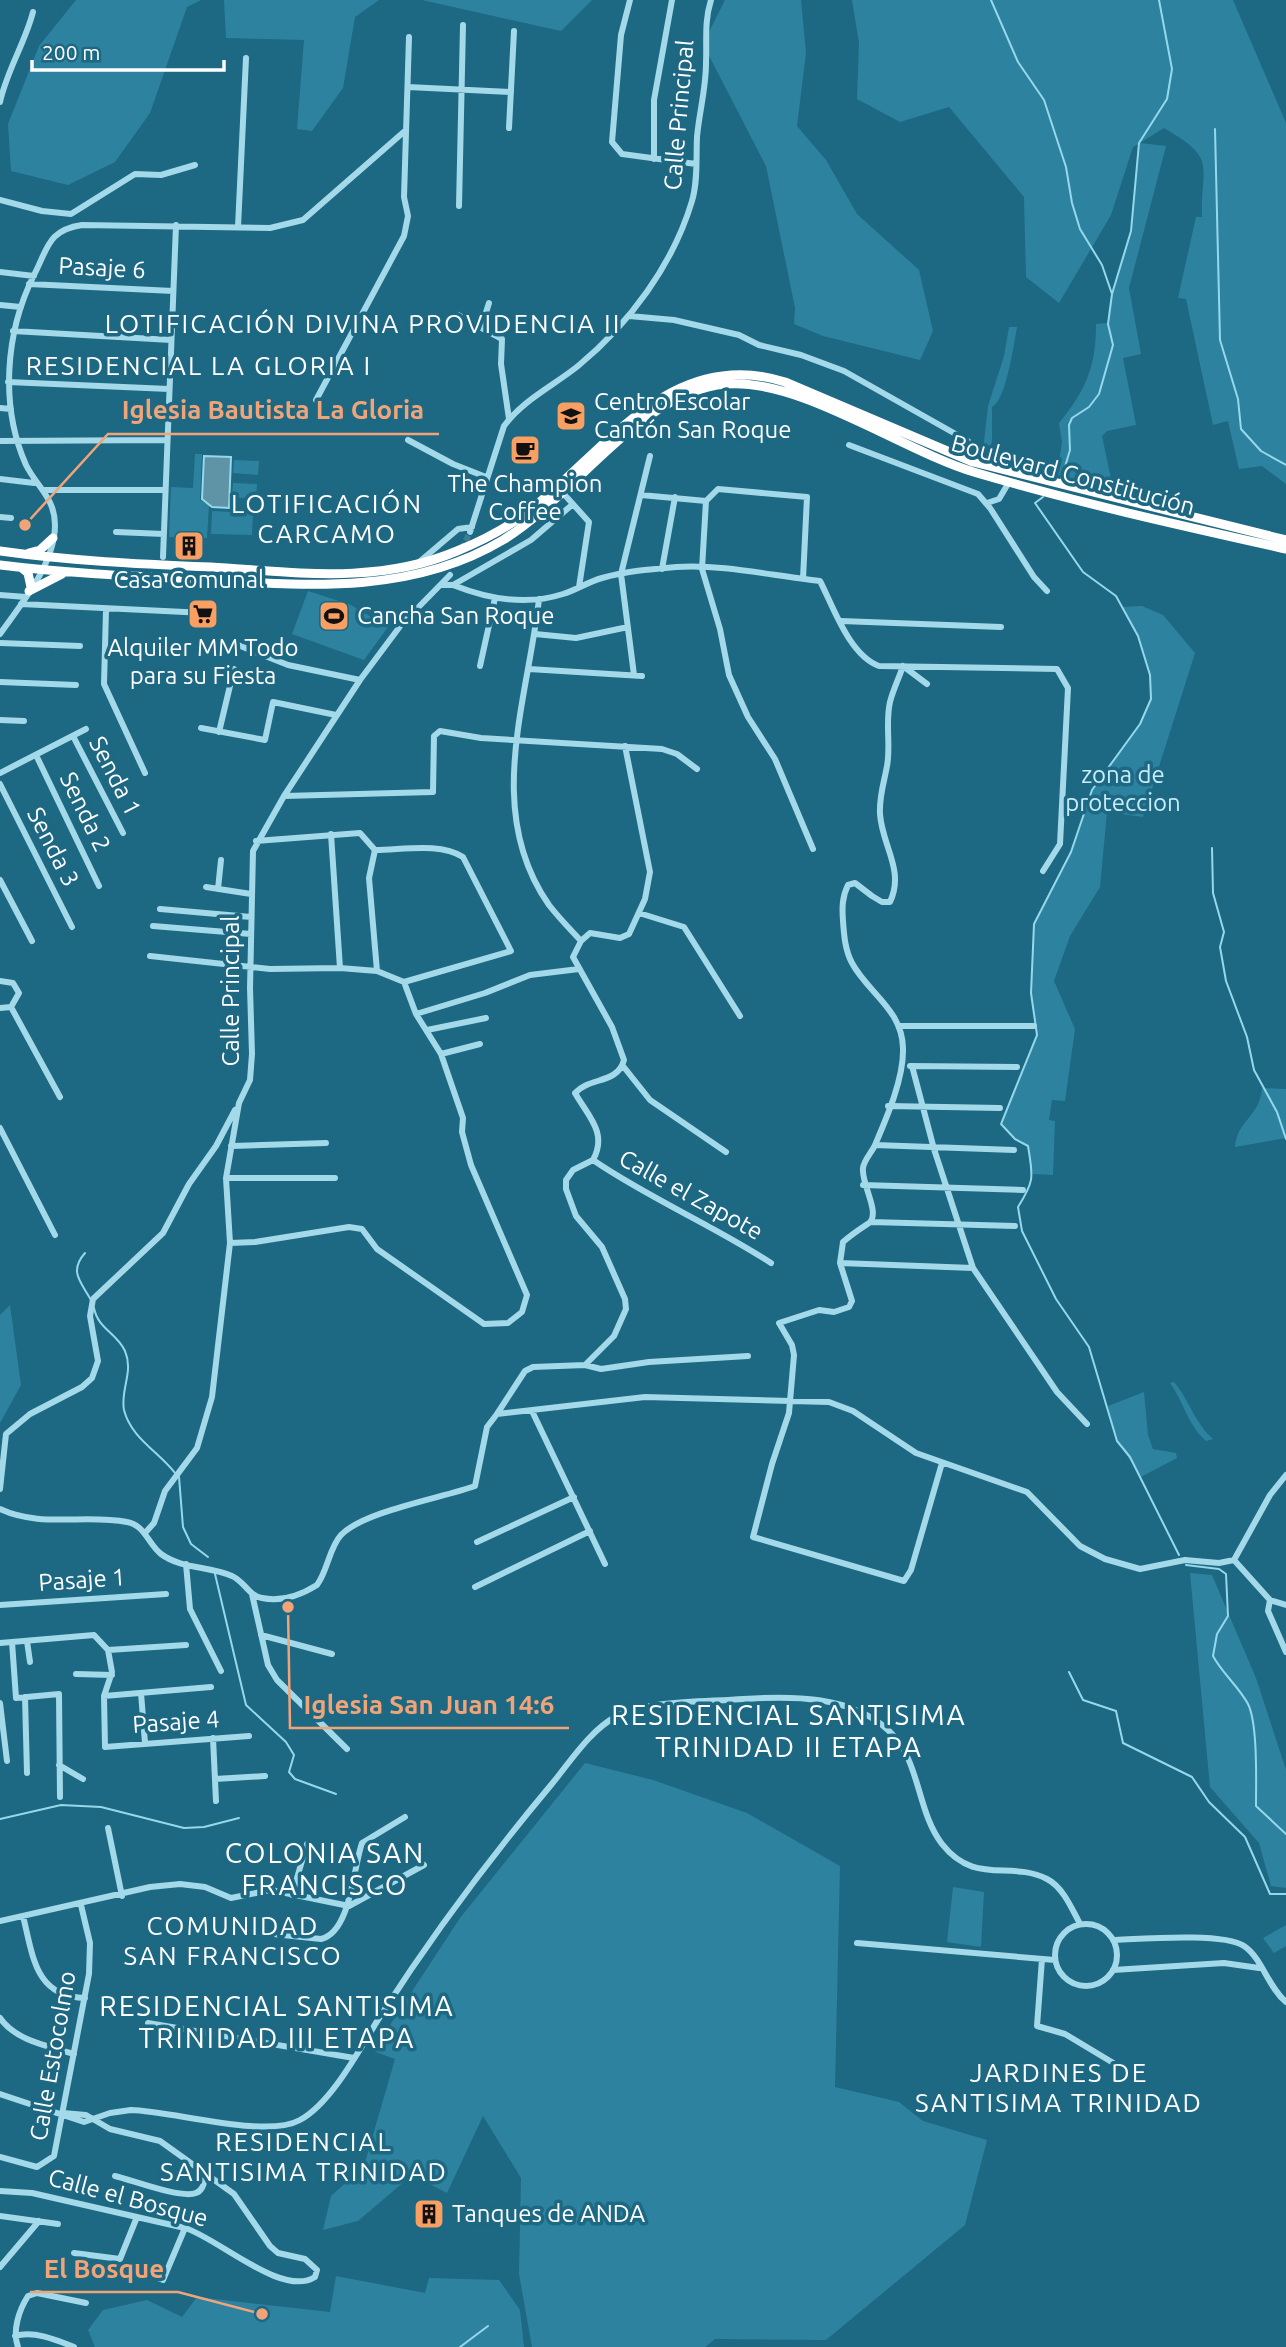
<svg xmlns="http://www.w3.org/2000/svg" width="1286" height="2347" font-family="Ubuntu,sans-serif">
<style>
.green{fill:#2d839f}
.water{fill:#5e94a5;stroke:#96d8eb;stroke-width:2}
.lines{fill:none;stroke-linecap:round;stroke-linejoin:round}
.stream{stroke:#96d8eb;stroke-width:2}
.minor-tunnel{stroke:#3f7f95;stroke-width:6;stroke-dasharray:6 3;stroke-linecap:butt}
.minor{stroke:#a3d9e9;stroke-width:6}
.highway{stroke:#fff;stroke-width:9}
.labels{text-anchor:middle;stroke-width:7;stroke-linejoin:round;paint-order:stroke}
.street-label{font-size:24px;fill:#fff;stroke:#1d6882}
.poi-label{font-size:24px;fill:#fff;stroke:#1d6882;text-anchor:start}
.park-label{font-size:24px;fill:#c7ecf7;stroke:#1d6882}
.neighbourhood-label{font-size:26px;letter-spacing:2px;fill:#fff;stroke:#1d6882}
.quarter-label{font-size:28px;letter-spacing:2px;fill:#fff;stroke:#1d6882}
.leader{fill:none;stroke:#f2a479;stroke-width:2.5}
.callout-dot{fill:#f2a479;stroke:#1d6882;stroke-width:2.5}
.callout-label{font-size:26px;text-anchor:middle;font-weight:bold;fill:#f2a479;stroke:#1d6882;stroke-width:7;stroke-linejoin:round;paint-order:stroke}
</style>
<rect width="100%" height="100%" fill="#1d6882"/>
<!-- green -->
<path class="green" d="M 76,0 L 201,0 L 187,7 L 150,113 L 115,162 L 68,185 L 11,171 L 8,124 L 39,46 Z
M 224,0 L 379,0 L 355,17 L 343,88 L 312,131 L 297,129 L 304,40 L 226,38 Z
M 422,0 L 592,0 L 561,31 Z
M 725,0 L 801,0 L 806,53 L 797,126 L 826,160 L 857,214 L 919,270 L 933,331 L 920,360 L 823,336 L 794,324 L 795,308 L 766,166 L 703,44 Z
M 852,0 L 1233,0 L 1286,123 L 1286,464 L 1270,456 L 1286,466 L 1286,484 L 1262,466 L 1239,469 L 1228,421 L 1213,425 L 1186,299 L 1178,298 L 1196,217 L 1202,217 C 1200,164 1219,160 1164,128 L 1140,143 L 1166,146 L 1129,288 L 1141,354 L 1123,358 L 1136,425 L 1107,431 L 1102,436 L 1113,488 L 1057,475 L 1062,442 L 1059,423 C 1086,390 1096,367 1096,324 L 1108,323 L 1112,294 L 1131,231 L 1139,144 L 1133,147 L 1111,215 L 1059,303 L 1026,277 L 1024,197 L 949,107 L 900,122 L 857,99 L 859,43 Z
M 1009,327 L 1017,327 C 1014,343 1006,401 992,407 L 992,440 L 988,460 L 982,459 L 988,406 L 1004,356 Z
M 195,454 L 202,454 L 200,500 L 209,505 L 207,538 L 169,537 L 171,487 L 193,488 Z
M 234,460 L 259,461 L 258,475 L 233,473 Z
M 233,483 L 257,484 L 256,499 L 232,497 Z
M 212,511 L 253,513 L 252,535 L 211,534 Z
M 308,591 L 351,605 L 388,627 L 364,660 L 292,634 Z
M 1142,606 L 1163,615 L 1195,653 L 1143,817 L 1107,812 L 1100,887 L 1070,936 L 1054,981 L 1075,1029 L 1065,1101 L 1052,1100 L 1049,1120 L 1055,1121 L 1053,1175 L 1032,1174 L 1028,1146 L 1015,1139 L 1001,1124 L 1037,1035 L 1031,993 L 1034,924 L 1071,852 L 1092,790 L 1140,724 L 1151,699 L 1150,675 L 1138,636 L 1122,607 Z
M 1262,1088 L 1286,1089 L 1286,1138 L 1235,1147 C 1237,1120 1260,1117 1262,1088 Z
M 10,1305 L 21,1385 L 0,1423 L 0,1315 Z
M 1174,1382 C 1190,1401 1194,1422 1213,1439 L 1206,1441 C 1187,1424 1184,1402 1170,1383 Z
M 1144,1392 L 1148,1435 L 1153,1449 L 1176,1453 L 1177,1458 L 1141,1477 L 1116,1439 L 1108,1406 Z
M 1190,1573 L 1212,1575 L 1256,1678 L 1286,1770 L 1286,1888 L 1271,1886 L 1259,1843 L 1210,1787 Z
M 585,1763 L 653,1780 L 747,1813 L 840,1866 L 835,2087 L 899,2102 L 923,2121 L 987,2140 L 965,2225 L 826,2340 L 715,2339 L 705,2347 L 532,2347 L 519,2274 L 521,2178 L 483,2116 L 447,2193 L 412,2175 L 358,2221 L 323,2230 L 331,2196 L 364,2166 L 395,2059 L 373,2051 L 460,1918 Z
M 953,1887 L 984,1892 L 981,1947 L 947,1942 Z
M 1286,1925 L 1286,1946 L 1274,1953 L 1263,1938 Z
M 336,2276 L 425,2293 L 429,2278 L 499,2280 L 520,2310 L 524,2347 L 95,2347 L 88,2330 L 103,2310 L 147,2300 L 182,2317 L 197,2297 L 330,2312 Z"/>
<!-- water -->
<path class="water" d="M 204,456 L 231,457 L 229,508 L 212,507 L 202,499 Z"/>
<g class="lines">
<!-- stream -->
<path class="stream" d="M 991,0 L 1018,62 L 1044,100 L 1066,167 L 1072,203 L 1080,229 L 1102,265 L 1112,294
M 1215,129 L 1220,340 L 1238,399 L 1241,429 L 1261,451 L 1286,465
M 1061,480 L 1070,450 L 1069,425 L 1072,418 L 1089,407 L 1099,394 L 1113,345 L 1108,324 L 1112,294 L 1131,231 L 1139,143 L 1167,99 L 1172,69 L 1159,0
M 1043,497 L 1035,503 L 1083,572 L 1116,596 L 1138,636 L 1150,675 L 1151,699 L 1140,724 L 1092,790 L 1071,852 L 1034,924 L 1031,993 L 1037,1035 L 1001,1124 L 1015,1139 L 1028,1146 C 1033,1177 1035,1180 1018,1207 L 1022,1231 L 1056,1299 L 1089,1347 L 1117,1441 L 1130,1457 L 1179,1555
M 1212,848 L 1213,893 L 1224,932 L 1220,947 L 1226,981 L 1247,1037 L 1254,1070 L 1277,1112 L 1286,1139
M 85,1253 C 69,1271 80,1281 91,1300
M 94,1308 C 98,1329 117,1333 125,1351 C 134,1372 120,1390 124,1410 C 131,1438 159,1452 175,1473
M 179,1477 L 183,1527 L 191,1544 L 208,1557
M 1186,1565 L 1219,1569 L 1226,1574 L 1228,1616 L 1217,1634 L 1213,1656 C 1222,1673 1239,1687 1248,1704 C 1258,1724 1256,1783 1256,1806 L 1286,1834
M 215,1574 L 246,1705 L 286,1742 L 294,1755 L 289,1772 L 295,1779 L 336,1794
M 1069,1672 L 1083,1700 L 1116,1711 L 1123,1743 L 1192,1777 L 1209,1802 L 1245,1837 L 1270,1894 L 1286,1894
M 0,1819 L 61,1805 L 101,1807 L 184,1828 L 204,1827 L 239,1818
M 460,2347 L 488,2326"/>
<!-- minor-tunnel -->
<path class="minor-tunnel" d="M 462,549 L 470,532"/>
<!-- minor -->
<path class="minor" d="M 630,0 L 621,35 L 612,142 L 622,154 L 696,164
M 408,87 L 511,92
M 0,102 C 7,70 25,43 33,12
M 509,128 L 514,31
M 654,159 L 654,100 L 672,0
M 0,200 L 42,211 L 71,214 L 135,174 L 161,175 L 195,165
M 459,206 L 463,25
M 238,227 L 246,58
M 0,272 L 34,276
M 29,284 L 173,291
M 0,305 L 21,307
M 458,315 L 502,339 L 501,364 L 509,419
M 629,316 L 674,320 L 739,335 L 759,345 L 801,355 L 844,371 L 968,441
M 481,328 L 489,303
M 13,331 L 171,340
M 8,382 L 169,389
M 316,400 L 404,236 L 408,216 L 404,197 L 409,37
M 0,408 L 11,409
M 408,440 L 453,464 L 486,477
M 0,441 L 167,440
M 849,445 L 978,494 L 990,508 L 1034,577 L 1047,591
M 0,479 L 34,483
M 45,490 L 165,490
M 563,493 L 589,522 L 579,587
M 641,495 L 706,501
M 987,503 L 999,499 L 1009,482
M 0,517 L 11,518
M 116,532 L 164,534
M 470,532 L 504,426 C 523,400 553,386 578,366 C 629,324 673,265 692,201 C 698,181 696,158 697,137 C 699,113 706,89 706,63 C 707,41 704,22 711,0
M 163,557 L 176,225
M 418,563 L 458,529 L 472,527
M 662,569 L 675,497
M 803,579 L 807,497 L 718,489 L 706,501 L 702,569 L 720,629 L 729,675 L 748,717 L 775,759 L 813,849
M 441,585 L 453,585 L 531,540 L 573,504
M 453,585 C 488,599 526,606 563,594 C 576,590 588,582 602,578 C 626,571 652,569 676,567 C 724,564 772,576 820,581 C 833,606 849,655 879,666 L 1057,669 L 1068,688 L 1060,844 L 1043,871
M 0,595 L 26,597
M 539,599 C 528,700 483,811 549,905 C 559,918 570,929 581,941
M 21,604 L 205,613
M 106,610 L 104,684 L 145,773
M 841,621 L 1001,627
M 0,634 C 21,604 55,564 55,525 C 55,498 37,487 26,465 C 0,406 5,333 34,275 C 48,248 48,230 82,225 L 270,228 L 303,220 L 406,130
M 535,634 L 576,638 L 628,627
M 0,643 L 80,646
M 238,645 L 288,665 L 360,680
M 105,650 L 132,652
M 480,666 L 495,598
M 529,669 L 642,676
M 634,675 L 621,574 L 650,456
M 0,682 L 76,685
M 927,684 L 903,666 C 899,678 893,690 890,702 C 885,723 891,745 887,766 C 884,783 879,796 880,814 C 882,846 905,870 890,902 L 882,902 L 872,896 L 855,883 L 848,885 C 842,897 842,908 843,921 C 844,935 845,950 852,963 C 868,993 902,1009 903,1048 C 904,1078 887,1117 875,1145 C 872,1152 864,1160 863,1168 C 861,1184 881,1213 869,1223 C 860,1229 852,1234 843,1242 L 840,1263 L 852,1301 L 849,1307 L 834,1312 L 819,1310 L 779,1323 L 792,1345 L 794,1355 L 789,1413 L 772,1464 L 753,1537 L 904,1581 L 911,1570 L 942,1463
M 0,720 L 24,721
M 201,728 L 265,740 L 273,702 L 336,715
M 219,732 L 234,669
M 73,736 L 123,833
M 36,755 L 99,886
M 0,773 L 86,729
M 0,784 L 72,927
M 284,796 L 433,792 L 434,736 L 440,731 L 481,738 L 662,749 L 677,754 L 697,769
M 331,834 L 340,968
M 256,841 L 360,833 L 375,850
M 375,850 L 369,878 L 377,971
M 0,880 L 32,941
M 206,887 L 251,894
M 218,889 L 221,860
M 160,909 L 251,917
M 639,913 L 684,927 L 740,1016
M 153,926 L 251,934
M 150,956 L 270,969 L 340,968 L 377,971 L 404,982 L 511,951 L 463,857 C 440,842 402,850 375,850
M 0,981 L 13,983 L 19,993 L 11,1007 L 0,1008
M 11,1007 L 60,1097
M 416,1014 L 485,993 L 530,975 L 579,969
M 899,1026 L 1034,1026
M 427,1030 L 486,1018
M 441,1054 L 480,1044
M 623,1066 L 650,1100 L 726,1152
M 910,1066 L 1017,1067
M 912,1066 L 934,1149 L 973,1268
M 888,1106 L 1000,1108
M 0,1128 L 55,1235
M 875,1145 L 1014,1150
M 231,1146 L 326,1143
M 593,1160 C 650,1199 713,1225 771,1263
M 226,1178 L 335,1178
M 863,1185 L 1023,1190
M 871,1222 L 1015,1226
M 230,1243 L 255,1242 L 349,1227 L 362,1229 L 377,1249 L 484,1324 L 508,1323 L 522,1312 L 527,1295 L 471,1165 L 462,1132 L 463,1118 L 441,1054 L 416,1014 L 404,982
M 840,1263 L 973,1268 L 1057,1392 L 1087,1424
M 585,1365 L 601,1369 L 649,1362 L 748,1356
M 532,1411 L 605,1564
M 497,1414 L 525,1371 L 533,1367 L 585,1365 L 614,1336 L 626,1309 L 625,1299 L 602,1247 L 576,1216 L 566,1189 L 566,1180 L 573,1170 L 593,1160 C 608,1133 588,1116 575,1093 C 589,1077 618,1084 624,1060 L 612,1027 L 573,957 L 581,941 L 590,933 L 620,938 L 629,934 L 645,899 L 650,872 L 625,746
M 0,1489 L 6,1434 L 30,1414 L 82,1387 L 92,1378 L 98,1361 L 90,1316 L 93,1299 L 163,1233 L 189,1184 L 216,1146 L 235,1110
M 0,1509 C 40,1528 85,1514 127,1522 C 145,1525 148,1544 161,1554 C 181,1569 210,1566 232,1576 C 244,1581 249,1596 262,1598 C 281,1602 301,1595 317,1585 C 328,1570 329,1548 341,1535 C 364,1511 442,1498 475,1486 L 487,1427 L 497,1414 L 645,1397 L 829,1402 L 853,1411 L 916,1453 L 1027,1492 L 1080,1546 L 1105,1559 L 1140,1569 L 1185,1560 L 1219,1563 L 1234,1560 L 1270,1495 L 1286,1475
M 145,1533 L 154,1523 L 165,1491 L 197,1448 L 212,1397 L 230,1243 L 226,1178 L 239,1103 L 250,1080 L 252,1054 L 250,988 L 253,851 L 284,796 L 360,680 L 401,625 L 450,575
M 477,1542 L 574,1497
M 1234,1560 L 1270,1600 L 1286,1605
M 186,1564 L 190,1609 L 221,1671
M 475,1587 L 590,1531
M 252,1594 L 268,1665 L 277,1680 L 347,1749
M 1270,1600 L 1268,1611 L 1286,1652
M 0,1605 L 166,1594
M 261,1635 L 332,1654
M 27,1641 L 30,1662
M 12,1642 L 16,1698 L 59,1694 L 60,1797
M 0,1643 L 94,1635 L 108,1650 L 186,1645
M 108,1650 L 112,1672 L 104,1696 L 105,1747 L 249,1736
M 76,1674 L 112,1675
M 141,1693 L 145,1743
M 104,1696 L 211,1687
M 25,1697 L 27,1773
M 0,1703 L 7,1761
M 213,1738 L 216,1801
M 59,1765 L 83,1779
M 215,1779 L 265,1776
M 108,1828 L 122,1896
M 292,1895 L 307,1844
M 23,1916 C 33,1956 35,1997 85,1998
M 0,1921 L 150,1887 L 180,1884 L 205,1887 L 231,1898 L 271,1890 L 349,1906 L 424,1865
M1055 1955a31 31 0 1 1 62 0a31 31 0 1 1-62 0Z
M 254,1932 L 321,1939 C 351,1932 353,1868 362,1843 L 405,1817
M 1113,1940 C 1140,1939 1224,1932 1244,1946 C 1262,1958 1268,1987 1286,2002
M 857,1943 L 1055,1960
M 1042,1959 L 1037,2026 L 1065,2034 L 1115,2064
M 1113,1970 L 1224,1963 L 1259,1968
M 0,2018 C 16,2041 48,2046 74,2054
M 148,2023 L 354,2058
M 0,2094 L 84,2122 L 110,2113 L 131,2110 C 173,2111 266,2139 300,2120 C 333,2102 361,2046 381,2015 C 433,1934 489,1859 551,1785 C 570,1762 590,1730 617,1716 C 648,1700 708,1702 743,1699 C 791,1696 850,1695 888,1730 C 921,1760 916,1810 942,1844 C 975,1886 1010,1860 1047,1879 C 1063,1887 1072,1909 1080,1924
M 0,2157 L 37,2167 L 54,2156 L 89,1974 L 90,1943 L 81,1905
M 115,2176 C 132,2180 181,2199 196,2193 C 204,2190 204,2181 206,2174
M 0,2191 L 32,2193 L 185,2228 C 218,2238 282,2298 315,2277 L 317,2270 L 305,2259 L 278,2253 L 270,2246 L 234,2194 L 160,2141 L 110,2129 L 86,2115 L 63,2113
M 0,2216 L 58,2224
M 74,2253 L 120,2259 L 137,2217
M 0,2267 L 39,2221
M 132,2270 L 163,2280 L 185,2228
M 15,2336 C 33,2330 57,2340 74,2347
M 18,2347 C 12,2331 19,2310 28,2296 L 37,2293 L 86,2303"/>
<!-- highway -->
<path class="highway" d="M 0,551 C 70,561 140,564 211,567 C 294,572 377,585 457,551 C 484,540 511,526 534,507 C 610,445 674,347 785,382 L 973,462 L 1286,540
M 29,553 L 40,550 L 53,538
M 0,565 C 64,573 128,576 193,579 C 298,585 408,597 503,540 C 574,497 641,391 726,384 C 801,378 902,451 977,473 C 1079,503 1183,526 1286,549
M 22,568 L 28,573 L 31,587
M 29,591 L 62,574"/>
</g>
<!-- icons -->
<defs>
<g id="school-square" transform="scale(1.575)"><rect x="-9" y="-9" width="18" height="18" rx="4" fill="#f99f62" stroke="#1d6882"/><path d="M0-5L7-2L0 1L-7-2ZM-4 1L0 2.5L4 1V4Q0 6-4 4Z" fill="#111"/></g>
<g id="cafe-square" transform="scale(1.575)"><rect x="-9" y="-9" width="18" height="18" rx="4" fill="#f99f62" stroke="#1d6882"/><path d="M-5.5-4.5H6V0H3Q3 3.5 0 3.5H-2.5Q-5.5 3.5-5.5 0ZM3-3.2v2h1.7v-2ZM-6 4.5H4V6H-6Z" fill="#111"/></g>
<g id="building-square" transform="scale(1.575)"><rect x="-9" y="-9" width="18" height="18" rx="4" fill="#f99f62" stroke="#1d6882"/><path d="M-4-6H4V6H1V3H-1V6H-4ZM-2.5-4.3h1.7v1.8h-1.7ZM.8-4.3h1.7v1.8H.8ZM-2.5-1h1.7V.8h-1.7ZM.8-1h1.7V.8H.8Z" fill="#111"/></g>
<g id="supermarket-square" transform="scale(1.575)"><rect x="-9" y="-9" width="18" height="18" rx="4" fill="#f99f62" stroke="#1d6882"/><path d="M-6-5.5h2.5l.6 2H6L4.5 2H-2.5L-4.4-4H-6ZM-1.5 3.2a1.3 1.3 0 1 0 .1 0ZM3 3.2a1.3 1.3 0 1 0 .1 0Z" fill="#111"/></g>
<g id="stadium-square" transform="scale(1.575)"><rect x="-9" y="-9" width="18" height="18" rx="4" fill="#f99f62" stroke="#1d6882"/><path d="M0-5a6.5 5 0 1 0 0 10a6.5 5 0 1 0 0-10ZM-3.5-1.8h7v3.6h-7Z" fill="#111"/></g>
</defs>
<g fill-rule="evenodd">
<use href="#school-square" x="571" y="416"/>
<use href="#cafe-square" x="525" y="450"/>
<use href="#building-square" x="189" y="546"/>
<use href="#supermarket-square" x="203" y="614"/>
<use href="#stadium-square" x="334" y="616"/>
<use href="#building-square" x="429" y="2214"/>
</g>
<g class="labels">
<!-- street labels -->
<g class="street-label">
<text transform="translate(679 115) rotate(-85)" y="8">Calle Principal</text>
<text transform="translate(102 268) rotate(3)" y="8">Pasaje 6</text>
<text transform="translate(1073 475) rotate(15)" y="8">Boulevard Constitución</text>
<text transform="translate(115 776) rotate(63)" y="8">Senda 1</text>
<text transform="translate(85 812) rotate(64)" y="8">Senda 2</text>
<text transform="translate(53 847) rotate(63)" y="8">Senda 3</text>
<text transform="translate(231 991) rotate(-90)" y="8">Calle Principal</text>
<text transform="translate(691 1195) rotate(29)" y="8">Calle el Zapote</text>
<text transform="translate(82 1580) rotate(-4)" y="8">Pasaje 1</text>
<text transform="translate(176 1722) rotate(-4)" y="8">Pasaje 4</text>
<text transform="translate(53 2056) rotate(-80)" y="8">Calle Estocolmo</text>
<text transform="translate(128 2198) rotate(15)" y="8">Calle el Bosque</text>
</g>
<!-- poi labels -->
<g class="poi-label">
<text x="594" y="410">Centro Escolar<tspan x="594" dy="28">Cantón San Roque</tspan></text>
<text x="525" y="492" text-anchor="middle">The Champion<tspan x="525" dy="28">Coffee</tspan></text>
<text x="189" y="588" text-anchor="middle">Casa Comunal</text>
<text x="357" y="624">Cancha San Roque</text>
<text x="203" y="656" text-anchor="middle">Alquiler MM Todo<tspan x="203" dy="28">para su Fiesta</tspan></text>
<text x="452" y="2222">Tanques de ANDA</text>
</g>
<!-- park labels -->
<g class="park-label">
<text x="1123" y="783">zona de<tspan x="1123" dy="28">proteccion</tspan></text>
</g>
<!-- neighbourhood labels -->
<g class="neighbourhood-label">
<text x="363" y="333">LOTIFICACIÓN DIVINA PROVIDENCIA II</text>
<text x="199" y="375">RESIDENCIAL LA GLORIA I</text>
<text x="327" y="513">LOTIFICACIÓN<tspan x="327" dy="30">CARCAMO</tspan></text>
<text x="233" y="1935">COMUNIDAD<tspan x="233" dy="30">SAN FRANCISCO</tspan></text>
<text x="1059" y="2082">JARDINES DE<tspan x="1059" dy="30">SANTISIMA TRINIDAD</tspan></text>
<text x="304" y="2151">RESIDENCIAL<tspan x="304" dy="30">SANTISIMA TRINIDAD</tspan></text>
</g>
<!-- quarter labels -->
<g class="quarter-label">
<text x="789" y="1725">RESIDENCIAL SANTISIMA<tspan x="789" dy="32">TRINIDAD II ETAPA</tspan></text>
<text x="325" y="1863">COLONIA SAN<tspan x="325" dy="32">FRANCISCO</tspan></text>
<text x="277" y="2016">RESIDENCIAL SANTISIMA<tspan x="277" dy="32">TRINIDAD III ETAPA</tspan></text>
</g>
</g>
<!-- callouts -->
<path class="leader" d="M25 525L108 434H439M288 1607L290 1728H569M262 2314L178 2292H30"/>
<g class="callout-dot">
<circle cx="25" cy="525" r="7"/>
<circle cx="288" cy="1607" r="7"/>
<circle cx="262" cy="2314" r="7"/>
</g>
<g class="callout-label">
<text x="273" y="419">Iglesia Bautista La Gloria</text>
<text x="429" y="1714">Iglesia San Juan 14:6</text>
<text x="104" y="2278">El Bosque</text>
</g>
<!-- scale -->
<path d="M32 60v10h192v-10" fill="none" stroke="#ffffff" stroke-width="3.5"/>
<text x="42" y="60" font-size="21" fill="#ffffff" stroke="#1d6882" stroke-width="5" paint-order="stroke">200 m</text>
</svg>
